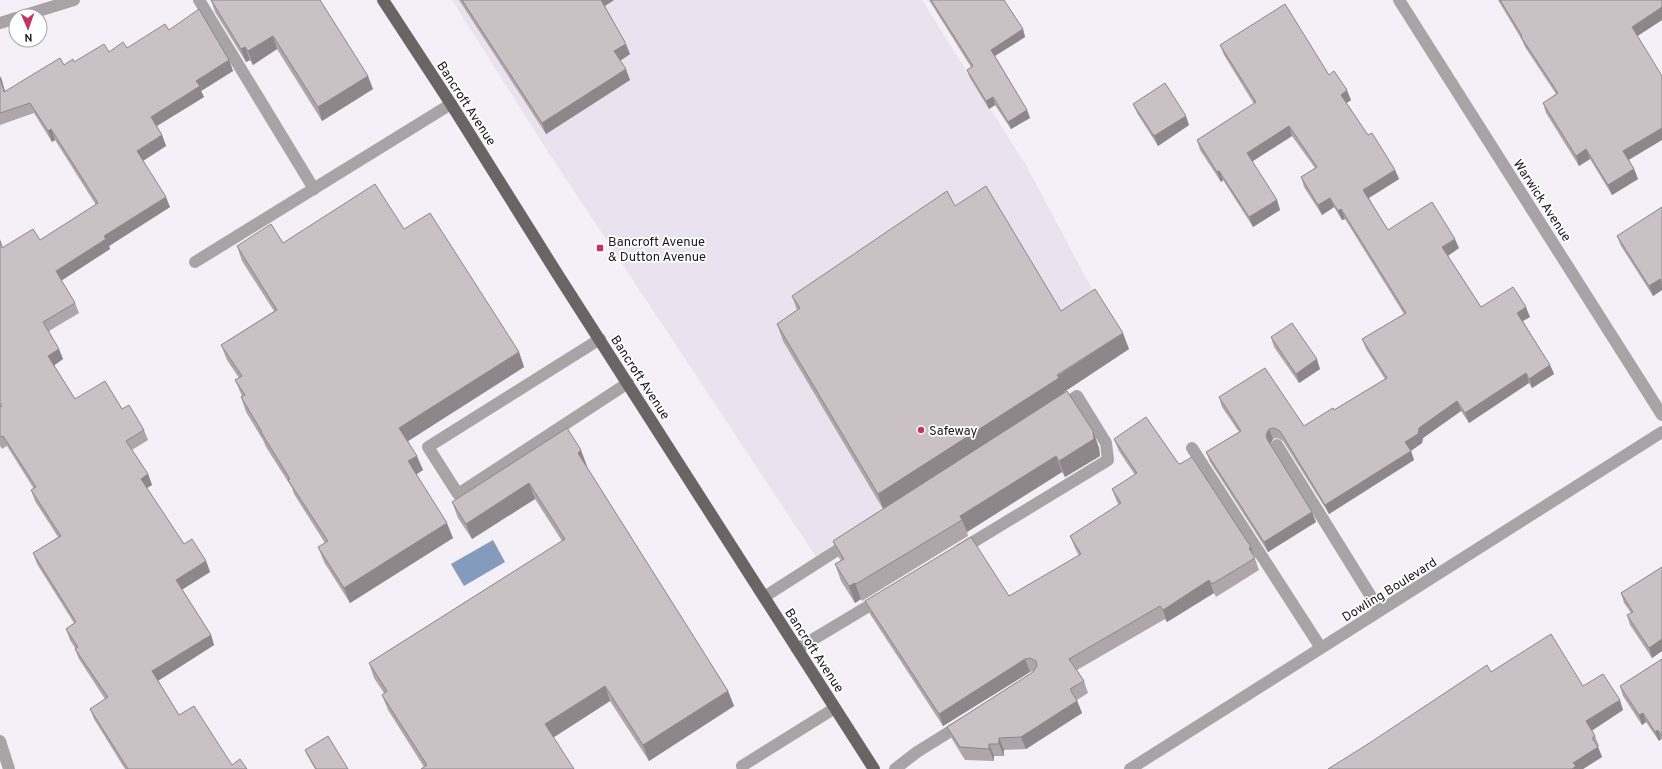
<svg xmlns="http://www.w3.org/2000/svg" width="1662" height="769" font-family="Overpass,sans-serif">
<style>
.built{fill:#ebe2ef}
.water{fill:#859bbd}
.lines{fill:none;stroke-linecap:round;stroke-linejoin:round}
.minor{stroke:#a8a4a5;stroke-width:12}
.major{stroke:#6b6465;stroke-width:12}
.wall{fill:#aea6a9}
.shaded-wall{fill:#8d8789}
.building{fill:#cac1c4;stroke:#8d8789}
.poi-dot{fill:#c43662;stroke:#fff;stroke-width:1.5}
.labels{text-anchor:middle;stroke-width:3.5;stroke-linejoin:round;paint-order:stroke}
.street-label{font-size:13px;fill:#19181a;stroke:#fff}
.poi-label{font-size:13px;fill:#19181a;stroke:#fff;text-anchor:start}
</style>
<rect width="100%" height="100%" fill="#f5f0f7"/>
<!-- built -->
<path class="built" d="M 452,0 L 922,0 L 1027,167 L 1101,306 L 1129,349 L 883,510 L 816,557 L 541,141 Z"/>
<!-- water -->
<path class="water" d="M 493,540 L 505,562 L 464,586 L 451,564 Z"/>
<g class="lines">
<!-- minor -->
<path class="minor" d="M 199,0 L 314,189
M 1399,0 L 1662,415
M 22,16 L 74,0
M 0,23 L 16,18
M 195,262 L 451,104
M 600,339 L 428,447 L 458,494 L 628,383
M 1277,445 L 1380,611
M 1192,448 L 1321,648
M 960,550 L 1108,460 L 1106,443 L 1077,396 L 1060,407
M 764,597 L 850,542
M 797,649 L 882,598
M 0,741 L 9,769
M 744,769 L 742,766 L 835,708
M 895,769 L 917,752 L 962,724
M 1130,769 L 1662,432"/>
<!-- major -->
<path class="major" d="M 383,0 L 451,104 L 558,275 L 874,769"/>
</g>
<!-- wall -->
<path class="wall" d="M 211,0 L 320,0 L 373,89 L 322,121 L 277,49 L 253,65 L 250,60 L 246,62 L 215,12 Z
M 459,0 L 614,0 L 605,6 L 630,54 L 620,61 L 630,80 L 546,134 Z
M 929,0 L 1004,0 L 1023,29 L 1025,37 L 995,56 L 1027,110 L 1030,118 L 1011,129 L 995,105 L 989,109 L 970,78 L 967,70 L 971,67 Z
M 1498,0 L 1662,0 L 1662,20 L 1637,36 L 1629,160 L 1634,169 L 1638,179 L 1612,195 L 1590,159 L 1579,166 L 1546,113 L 1543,103 L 1556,94 L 1525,47 L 1522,40 Z
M 169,30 L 229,60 L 233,71 L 201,91 L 204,97 L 157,126 L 162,135 L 166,146 L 143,161 L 170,207 L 109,246 L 110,249 L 61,281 L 75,303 L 79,313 L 49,331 L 63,359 L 54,365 L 75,399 L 122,409 L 144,430 L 148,440 L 132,450 L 148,474 L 152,485 L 147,488 L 184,544 L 206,561 L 210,572 L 182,589 L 211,635 L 214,645 L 158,681 L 179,715 L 232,765 L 247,769 L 125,769 L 94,719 L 90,709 L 105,699 L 79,659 L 75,649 L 75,648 L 70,640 L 66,629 L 74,623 L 37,564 L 33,553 L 58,537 L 35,501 L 31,490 L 34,489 L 7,446 L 2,449 L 0,446 L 0,239 L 3,248 L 40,240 L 96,205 L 55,140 L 52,142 L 34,113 L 0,125 L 0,76 L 5,92 L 64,65 L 109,52 L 127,48 Z
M 1220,45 L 1329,75 L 1351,100 L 1346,103 L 1368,135 L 1395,170 L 1399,179 L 1369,198 L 1388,230 L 1459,248 L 1448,256 L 1481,307 L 1530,317 L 1523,321 L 1550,365 L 1554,374 L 1532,388 L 1529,383 L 1469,423 L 1461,411 L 1423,438 L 1422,443 L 1411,451 L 1414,460 L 1329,514 L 1283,441 L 1277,438 L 1273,439 L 1270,444 L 1316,522 L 1268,552 L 1210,462 L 1206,452 L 1239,432 L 1222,407 L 1219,397 L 1304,426 L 1334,410 L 1385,379 L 1366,349 L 1362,339 L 1404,314 L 1345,219 L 1342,220 L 1334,207 L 1322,215 L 1304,187 L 1301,177 L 1315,168 L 1292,136 L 1252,161 L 1277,200 L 1280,210 L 1253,227 L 1223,180 L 1221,182 L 1200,150 L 1197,140 L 1254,104 L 1224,55 Z
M 1133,104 L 1189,125 L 1158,146 L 1137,113 Z
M 1662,207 L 1662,290 L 1653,296 L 1621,246 L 1617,236 Z
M 404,229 L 519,352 L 524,367 L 408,441 L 423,470 L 416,474 L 453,538 L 350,603 L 324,562 L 318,547 L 325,543 L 294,494 L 292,488 L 266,447 L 263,440 L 246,412 L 241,397 L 242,396 L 235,380 L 239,378 L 227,360 L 221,345 L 274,311 L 242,261 L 237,246 L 283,243 Z
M 792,296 L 1061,311 L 1129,349 L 1064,392 L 1093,431 L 1099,448 L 1100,456 L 1065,477 L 1062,472 L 967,532 L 968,536 L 862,601 L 861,599 L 855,603 L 841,581 L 835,564 L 841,560 L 839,558 L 833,541 L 883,509 L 783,341 L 777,324 L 797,310 Z
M 1271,337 L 1320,369 L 1299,383 L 1274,347 Z
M 1114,439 L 1178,463 L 1251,547 L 1259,570 L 1216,597 L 1214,593 L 1167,622 L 1165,619 L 1077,670 L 1084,681 L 1088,693 L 1077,700 L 1082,713 L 1026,749 L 1004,750 L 1004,756 L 994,756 L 994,761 L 965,760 L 952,739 L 947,727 L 1033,672 L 1034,671 L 1030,672 L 943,726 L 870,614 L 865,601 L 1009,596 L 1079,556 L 1075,548 L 1070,536 L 1119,505 L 1117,502 L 1112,489 L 1135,475 L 1119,451 Z
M 586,466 L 728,691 L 734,706 L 649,761 L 610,701 L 554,737 L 424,767 L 388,710 L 382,695 L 384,693 L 374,678 L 369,663 L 562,541 L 535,499 L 472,539 L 458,518 L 452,502 L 587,466 Z
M 1662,567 L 1662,651 L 1652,658 L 1630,625 L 1627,615 L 1631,613 L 1624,603 L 1621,593 Z
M 1662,659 L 1662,740 L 1661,739 L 1659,741 L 1646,722 L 1642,725 L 1623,696 L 1620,686 Z
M 1491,672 L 1583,686 L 1623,710 L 1592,730 L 1595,736 L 1599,746 L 1598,747 L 1602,757 L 1583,769 L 1328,769 Z
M 305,750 L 348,769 L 315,769 L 307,755 Z"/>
<!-- shaded-wall -->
<path class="shaded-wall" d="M 601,0 L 614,0 L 603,7 Z
M 1662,7 L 1662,20 L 1636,37 L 1632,27 Z
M 1023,29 L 1025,37 L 993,57 L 991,50 Z
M 273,36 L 277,49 L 253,65 L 248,51 Z
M 626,44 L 630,54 L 618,62 L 614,51 Z
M 245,47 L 250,60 L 246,62 L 241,49 Z
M 229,60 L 233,71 L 201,91 L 204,97 L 155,127 L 151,117 L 196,81 Z
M 626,69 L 630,80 L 546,134 L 542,123 Z
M 0,76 L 2,80 L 8,103 L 4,92 Z
M 368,76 L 373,89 L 322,121 L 318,107 Z
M 1347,90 L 1351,100 L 1344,105 L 1341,95 Z
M 993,97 L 995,105 L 989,109 L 986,101 Z
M 1027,110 L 1030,118 L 1011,129 L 1008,122 Z
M 1186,116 L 1189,125 L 1158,146 L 1154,136 Z
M 1289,126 L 1292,136 L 1250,163 L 1247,153 Z
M 1662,128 L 1662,140 L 1627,161 L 1623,151 Z
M 51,129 L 55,140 L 52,142 L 48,131 Z
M 162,135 L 166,146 L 141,162 L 137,151 Z
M 1586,149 L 1590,159 L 1579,166 L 1576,156 Z
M 1634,169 L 1638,179 L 1612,195 L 1608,185 Z
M 1395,170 L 1399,179 L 1367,199 L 1363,190 Z
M 1219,171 L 1223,180 L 1221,182 L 1217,172 Z
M 166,197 L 170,207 L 109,246 L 110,249 L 59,282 L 56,271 L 104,236 Z
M 1330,198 L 1334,207 L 1322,215 L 1318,205 Z
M 1277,200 L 1280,210 L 1253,227 L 1249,217 Z
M 1341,209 L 1345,219 L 1342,220 L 1338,211 Z
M 1455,239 L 1459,248 L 1446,257 L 1442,247 Z
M 1660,279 L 1662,286 L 1662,290 L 1653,296 L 1649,286 Z
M 1526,307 L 1530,317 L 1521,322 L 1517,313 Z
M 1123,333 L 1129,349 L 1064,392 L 1065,395 L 884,511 L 878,494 Z
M 59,349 L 63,359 L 52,367 L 48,356 Z
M 519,352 L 524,367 L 405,443 L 399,428 Z
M 1317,359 L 1320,369 L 1299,383 L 1296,374 Z
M 1550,365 L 1554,374 L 1532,388 L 1529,379 Z
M 1526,373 L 1529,383 L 1469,423 L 1465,413 Z
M 1457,401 L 1461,411 L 1423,438 L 1422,443 L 1409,452 L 1405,442 L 1419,428 Z
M 1269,429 L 1273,439 L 1270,445 L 1271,449 L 1266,435 Z
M 1093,431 L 1099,448 L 1100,456 L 1065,477 L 1059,461 Z
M 581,450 L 587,466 L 583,468 L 578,453 Z
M 1411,451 L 1414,460 L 1329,514 L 1325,505 Z
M 417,456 L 423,470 L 414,476 L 408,461 Z
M 1056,456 L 1062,472 L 967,532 L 962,520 L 960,516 Z
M 148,474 L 152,485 L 145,489 L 141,479 Z
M 529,483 L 535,499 L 472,539 L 466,524 Z
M 1312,512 L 1316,522 L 1268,552 L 1264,542 Z
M 447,523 L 453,538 L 350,603 L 344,588 Z
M 1251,547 L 1254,558 L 1249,548 Z
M 206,561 L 210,572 L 180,591 L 176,580 Z
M 1209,580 L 1214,593 L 1167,622 L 1163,610 Z
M 855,583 L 861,599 L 855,603 L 849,586 Z
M 211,635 L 214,645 L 156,682 L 152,671 Z
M 1662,639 L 1662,651 L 1652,658 L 1649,648 Z
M 1025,659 L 1030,672 L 943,726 L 939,714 Z
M 605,686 L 610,701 L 551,739 L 545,724 Z
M 728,691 L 734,706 L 649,761 L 643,745 Z
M 1620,700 L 1623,710 L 1590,732 L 1586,721 Z
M 1077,701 L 1082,713 L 1026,749 L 1021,737 Z
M 1643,713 L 1646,722 L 1642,725 L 1639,715 Z
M 1658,730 L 1661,739 L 1659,741 L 1655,732 Z
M 999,738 L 1004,750 L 1004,756 L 999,744 Z
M 989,744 L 994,756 L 994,761 L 989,749 Z
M 1598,747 L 1602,757 L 1583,769 L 1572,769 L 1573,763 Z"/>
<!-- building -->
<path class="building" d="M 211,0 L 320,0 L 368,76 L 318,107 L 273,36 L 248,51 L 245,47 L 241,49 Z
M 462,0 L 601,0 L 626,44 L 614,51 L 626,69 L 542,123 Z
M 931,0 L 1004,0 L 1023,29 L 991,50 L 1027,110 L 1008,122 L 993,97 L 986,101 L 967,70 L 973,66 Z
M 1500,0 L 1662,0 L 1662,7 L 1632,27 L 1662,76 L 1662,128 L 1623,151 L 1634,169 L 1608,185 L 1586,149 L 1576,156 L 1543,103 L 1558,93 L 1521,37 L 1522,36 Z
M 1285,4 L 1329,75 L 1334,71 L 1347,90 L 1341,95 L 1368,135 L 1372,133 L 1395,170 L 1363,190 L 1388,230 L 1432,202 L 1455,239 L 1442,247 L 1481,307 L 1513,287 L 1526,307 L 1517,313 L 1550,365 L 1529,379 L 1526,373 L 1465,413 L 1457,401 L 1419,428 L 1418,434 L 1405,442 L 1411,451 L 1325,505 L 1280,431 L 1274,428 L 1269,429 L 1266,435 L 1267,439 L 1312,512 L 1264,542 L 1206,452 L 1241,431 L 1219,397 L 1265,368 L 1304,426 L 1333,408 L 1334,410 L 1387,378 L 1362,339 L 1406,313 L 1341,209 L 1338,211 L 1330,198 L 1318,205 L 1301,177 L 1317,167 L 1289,126 L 1247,153 L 1277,200 L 1249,217 L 1219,171 L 1217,172 L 1197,140 L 1256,102 L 1220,45 Z
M 199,9 L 229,60 L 196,81 L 200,86 L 151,117 L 162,135 L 137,151 L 166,197 L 104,236 L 106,239 L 56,271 L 75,303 L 43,322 L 59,349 L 48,356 L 75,399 L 105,381 L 122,409 L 129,405 L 144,430 L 126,441 L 148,474 L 141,479 L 184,544 L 192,539 L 206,561 L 176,580 L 211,635 L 152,671 L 179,715 L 194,706 L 232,765 L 240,759 L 247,769 L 128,769 L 90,709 L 108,697 L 75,649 L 78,647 L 66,629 L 76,622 L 33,553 L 61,536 L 31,490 L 36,487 L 3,436 L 0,437 L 0,407 L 2,406 L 0,403 L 0,241 L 2,248 L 33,229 L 40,240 L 98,203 L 51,129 L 48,131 L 30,103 L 0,113 L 0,77 L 4,92 L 60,58 L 64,65 L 73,59 L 74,62 L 104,44 L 109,52 L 123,42 L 127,48 L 165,24 L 169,30 Z
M 1165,83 L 1186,116 L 1154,136 L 1133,104 Z
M 375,184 L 404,229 L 430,213 L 519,352 L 399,428 L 417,456 L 408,461 L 447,523 L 344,588 L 318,547 L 328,541 L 288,480 L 290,479 L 261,432 L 262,432 L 241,397 L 245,395 L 235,380 L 242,376 L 221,345 L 277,310 L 237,246 L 271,224 L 283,243 Z
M 986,186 L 1061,311 L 1095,289 L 1123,333 L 1057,375 L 1059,378 L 878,494 L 777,324 L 800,308 L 792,296 L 947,191 L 955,206 Z
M 1662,207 L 1662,283 L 1660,279 L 1649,286 L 1617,236 Z
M 1292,323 L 1317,359 L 1296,374 L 1271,337 Z
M 1067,391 L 1093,431 L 1094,439 L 1059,461 L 1056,456 L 960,516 L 962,520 L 856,584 L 855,583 L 849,586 L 835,564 L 844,559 L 833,541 Z
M 1146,417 L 1178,463 L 1180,464 L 1192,457 L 1251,547 L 1249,548 L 1255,558 L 1212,584 L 1209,580 L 1163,610 L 1160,606 L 1069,659 L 1084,681 L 1070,689 L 1077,701 L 1021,737 L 999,738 L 999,744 L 989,744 L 989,749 L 960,747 L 947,727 L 1033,672 L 1037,666 L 1036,661 L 1030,658 L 1025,659 L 939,714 L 865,601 L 971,537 L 1009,596 L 1081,554 L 1070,536 L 1121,503 L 1112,489 L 1137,473 L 1114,439 Z
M 567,428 L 581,450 L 578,453 L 728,691 L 643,745 L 605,686 L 545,724 L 574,769 L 421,769 L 427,765 L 382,695 L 387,691 L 369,663 L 565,539 L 529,483 L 466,524 L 452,502 Z
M 1662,567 L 1662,639 L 1649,648 L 1627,615 L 1633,612 L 1621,593 Z
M 1551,634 L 1583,686 L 1603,674 L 1620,700 L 1586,721 L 1595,736 L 1592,738 L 1598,747 L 1573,763 L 1576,766 L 1572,769 L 1328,769 L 1368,744 L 1487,665 L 1491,672 Z
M 1662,659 L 1662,736 L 1658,730 L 1655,732 L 1643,713 L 1639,715 L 1620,686 Z
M 328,736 L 348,769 L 316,769 L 305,750 Z"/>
<!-- markers -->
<g class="poi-dot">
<rect x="596" y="244" width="8" height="8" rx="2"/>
<circle cx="921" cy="430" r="4"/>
</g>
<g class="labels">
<!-- street labels -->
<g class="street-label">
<text transform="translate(467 103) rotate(57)" y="5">Bancroft Avenue</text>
<text transform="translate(1543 200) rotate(57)" y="5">Warwick Avenue</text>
<text transform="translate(641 377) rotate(57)" y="5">Bancroft Avenue</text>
<text transform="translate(1389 589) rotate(-32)" y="5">Dowling Boulevard</text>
<text transform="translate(815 650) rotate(57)" y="5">Bancroft Avenue</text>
</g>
<!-- poi labels -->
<g class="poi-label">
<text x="608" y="246">Bancroft Avenue<tspan x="608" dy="15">&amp; Dutton Avenue</tspan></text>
<text x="929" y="435">Safeway</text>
</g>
</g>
<!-- north arrow -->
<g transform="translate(28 28) rotate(178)"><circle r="19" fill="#ffffff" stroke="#a3a3a3"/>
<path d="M0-3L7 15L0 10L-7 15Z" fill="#c43662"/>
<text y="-6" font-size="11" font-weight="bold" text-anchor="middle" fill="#19181a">N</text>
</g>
</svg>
